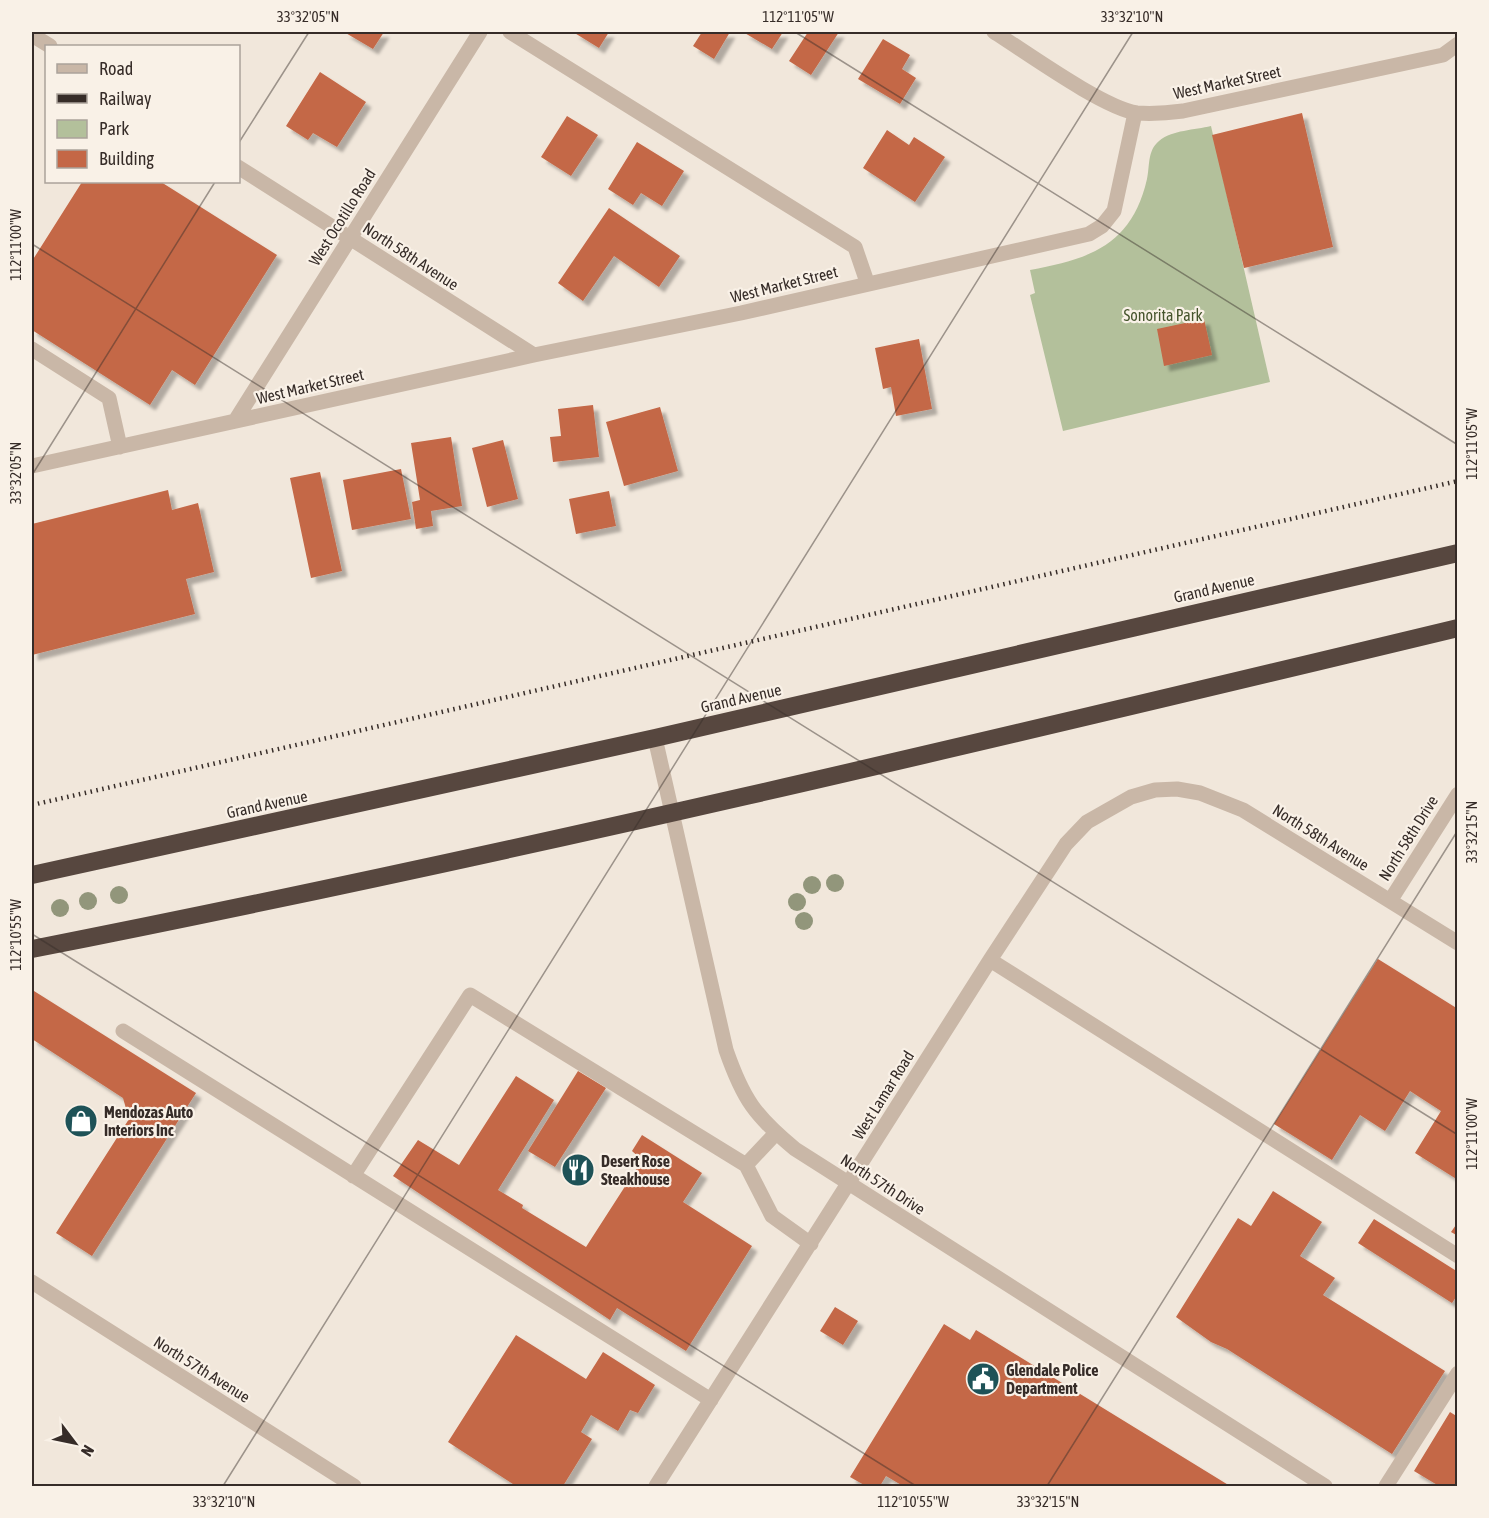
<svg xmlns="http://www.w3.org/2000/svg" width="1489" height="1518" font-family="'Asap Condensed',sans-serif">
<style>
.green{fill:#b3c09b}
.building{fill:#c46746;filter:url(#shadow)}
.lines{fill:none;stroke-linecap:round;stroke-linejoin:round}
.minor{stroke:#c9b7a7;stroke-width:15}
.highway{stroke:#57473f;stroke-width:18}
.rail{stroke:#362c28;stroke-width:4.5;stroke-dasharray:1.5 4.5;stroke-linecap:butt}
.tree{fill:#92967b}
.ticks{fill:none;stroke:#362c28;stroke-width:1.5;stroke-opacity:0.45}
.labels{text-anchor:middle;stroke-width:4.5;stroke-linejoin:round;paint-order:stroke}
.street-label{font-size:16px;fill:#362c28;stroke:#f9f1e7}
.park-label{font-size:16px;fill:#45542c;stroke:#f9f1e7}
.poi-label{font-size:16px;font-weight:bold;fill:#362c28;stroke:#f9f1e7;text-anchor:start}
.neatline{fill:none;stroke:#362c28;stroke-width:2}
.ticks-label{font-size:15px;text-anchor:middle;fill:#362c28}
</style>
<defs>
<filter id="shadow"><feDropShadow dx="5.5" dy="5.5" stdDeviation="1.5" flood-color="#0004"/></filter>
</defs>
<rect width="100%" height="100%" fill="#f1e7db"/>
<!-- green -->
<path class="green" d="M 1211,126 L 1270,382 L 1063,431 L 1030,295 L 1035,293 L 1030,270 C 1090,259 1132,245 1147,179 C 1150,166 1147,151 1159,141 C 1172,130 1195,130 1211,126 Z"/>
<!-- building -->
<path class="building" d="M 344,32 L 384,32 L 373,49 Z
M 573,32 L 609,32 L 599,48 Z
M 702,32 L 730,32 L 714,59 L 693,46 Z
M 743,32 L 783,32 L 772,49 Z
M 808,32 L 839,32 L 811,75 L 789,61 Z
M 883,39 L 910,55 L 902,69 L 916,78 L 900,104 L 858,79 Z
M 320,72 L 366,102 L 337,147 L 313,133 L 308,140 L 286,126 Z
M 1302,113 L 1333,247 L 1244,268 L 1212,135 Z
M 567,116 L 598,135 L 571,176 L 541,157 Z
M 887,130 L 909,145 L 914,137 L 945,157 L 915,202 L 863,168 Z
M 637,142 L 684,171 L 662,206 L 641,193 L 633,205 L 608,189 Z
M 82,182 L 161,182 L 277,255 L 195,385 L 172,370 L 150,405 L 32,330 L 32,261 Z
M 609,208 L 680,256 L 659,287 L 614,256 L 583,301 L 558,283 Z
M 1204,319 L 1212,355 L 1164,366 L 1157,329 Z
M 919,339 L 932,409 L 896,416 L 891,387 L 883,389 L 875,348 Z
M 593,405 L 599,457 L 553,462 L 550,437 L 561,436 L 558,409 Z
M 660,407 L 678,471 L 624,486 L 606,422 Z
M 451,437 L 462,506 L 431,511 L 433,526 L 416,529 L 412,502 L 420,500 L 411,443 Z
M 503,440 L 518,499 L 487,507 L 472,448 Z
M 401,469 L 411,519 L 352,530 L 343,480 Z
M 320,472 L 342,571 L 311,578 L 290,478 Z
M 168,490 L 172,510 L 198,503 L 214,572 L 186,579 L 195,614 L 32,655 L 32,524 Z
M 609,491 L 616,526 L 576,534 L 569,499 Z
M 1378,959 L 1458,1009 L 1458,1180 L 1415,1153 L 1441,1111 L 1410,1091 L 1385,1131 L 1360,1115 L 1332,1160 L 1274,1124 Z
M 34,991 L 196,1093 L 92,1256 L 56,1233 L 129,1119 L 123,1098 L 32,1039 Z
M 578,1071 L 606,1088 L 555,1167 L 528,1151 Z
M 516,1076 L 554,1100 L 498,1190 L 523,1205 L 522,1208 L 586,1247 L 642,1160 L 632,1151 L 642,1135 L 702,1173 L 683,1202 L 752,1246 L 686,1351 L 617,1308 L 610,1320 L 393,1176 L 418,1140 L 459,1165 Z
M 1273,1191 L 1322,1222 L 1300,1256 L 1335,1278 L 1323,1295 L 1445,1371 L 1392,1454 L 1227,1349 L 1211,1342 L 1176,1317 L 1238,1218 L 1251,1226 Z
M 1374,1219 L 1458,1272 L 1458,1294 L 1452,1303 L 1358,1243 Z
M 1458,1222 L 1458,1236 L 1451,1232 Z
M 835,1307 L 858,1321 L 843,1345 L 820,1331 Z
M 944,1324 L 970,1340 L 976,1330 L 1230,1486 L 903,1486 L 886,1476 L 880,1486 L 866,1486 L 850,1477 Z
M 516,1335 L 586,1379 L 603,1352 L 655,1385 L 638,1413 L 630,1410 L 618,1431 L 591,1415 L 581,1432 L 592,1439 L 563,1486 L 516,1486 L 448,1442 Z
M 1450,1412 L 1458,1417 L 1458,1486 L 1439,1486 L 1414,1471 Z"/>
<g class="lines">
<!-- minor -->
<path class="minor" d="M 510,32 L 855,247 L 867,282
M 994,32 C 1026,52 1103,108 1137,113 C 1152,114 1168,113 1183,111 L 1443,55 L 1458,44
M 32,35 L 50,46
M 238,167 L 534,355
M 32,349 L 109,398 L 120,447
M 235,421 L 480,32
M 32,466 L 534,355 L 741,313 L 1089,234 L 1102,226 L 1114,211 L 1135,113
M 655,738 L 726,1050 C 743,1099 755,1116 795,1149 L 1325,1486
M 1390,901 L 1458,794
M 990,960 L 1458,1256
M 123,1031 L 711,1400
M 746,1165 L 776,1133
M 353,1176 L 470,995 L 746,1165 L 772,1216 L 811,1244
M 32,1282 L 354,1486
M 656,1486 L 990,960 L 1066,844 L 1087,822 L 1131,797 L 1155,790 L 1177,789 L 1200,793 L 1243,810 L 1458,943
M 1386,1486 L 1458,1373"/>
<!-- highway -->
<path class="highway" d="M 32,875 L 655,738 L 1458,553
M 32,949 C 509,855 984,742 1458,628"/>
<!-- rail -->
<path class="rail" d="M 32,805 L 1458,481"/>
</g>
<!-- trees -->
<g class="tree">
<circle cx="835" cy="883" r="9"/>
<circle cx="812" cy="885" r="9"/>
<circle cx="119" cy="895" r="9"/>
<circle cx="88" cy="901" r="9"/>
<circle cx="797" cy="902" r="9"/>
<circle cx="60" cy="908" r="9"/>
<circle cx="804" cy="921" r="9"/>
</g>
<!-- ticks -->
<path class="ticks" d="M 795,32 L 1458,445M 238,144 L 309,32M 32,244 L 1458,1135M 32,475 L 215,182M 32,934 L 916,1486M 223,1486 L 1133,32M 1047,1486 L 1458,830"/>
<!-- icons -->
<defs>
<g id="shop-disc" transform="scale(1.725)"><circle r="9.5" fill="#1e5257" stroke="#f9f1e7"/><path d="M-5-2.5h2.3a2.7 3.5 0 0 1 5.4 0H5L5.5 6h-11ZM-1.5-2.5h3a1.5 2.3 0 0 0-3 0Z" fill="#fff"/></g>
<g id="restaurant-disc" transform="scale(1.725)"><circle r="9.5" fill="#1e5257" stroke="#f9f1e7"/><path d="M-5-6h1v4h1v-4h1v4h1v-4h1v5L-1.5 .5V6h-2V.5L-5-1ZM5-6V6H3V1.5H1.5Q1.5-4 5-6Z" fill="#fff"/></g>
<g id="civic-disc" transform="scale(1.725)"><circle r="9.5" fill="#1e5257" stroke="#f9f1e7"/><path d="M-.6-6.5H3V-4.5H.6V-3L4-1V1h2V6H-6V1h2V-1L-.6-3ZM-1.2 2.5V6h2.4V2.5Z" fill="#fff"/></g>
</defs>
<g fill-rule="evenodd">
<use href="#shop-disc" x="81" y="1121"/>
<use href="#restaurant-disc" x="578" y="1170"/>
<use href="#civic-disc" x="983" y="1379"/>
</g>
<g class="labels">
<!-- street labels -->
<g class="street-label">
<text transform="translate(1227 82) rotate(-12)" y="6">West Market Street</text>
<text transform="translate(342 217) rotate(-58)" y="6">West Ocotillo Road</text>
<text transform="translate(411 256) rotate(33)" y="6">North 58th Avenue</text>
<text transform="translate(784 284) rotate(-14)" y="6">West Market Street</text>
<text transform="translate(310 386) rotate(-13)" y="6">West Market Street</text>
<text transform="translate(1214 588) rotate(-13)" y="6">Grand Avenue</text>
<text transform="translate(741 698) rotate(-13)" y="6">Grand Avenue</text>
<text transform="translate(267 804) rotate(-12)" y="6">Grand Avenue</text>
<text transform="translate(1321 837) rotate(32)" y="6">North 58th Avenue</text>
<text transform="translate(1408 838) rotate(-58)" y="6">North 58th Drive</text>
<text transform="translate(883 1095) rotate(-58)" y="6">West Lamar Road</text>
<text transform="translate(883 1184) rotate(33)" y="6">North 57th Drive</text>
<text transform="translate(202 1369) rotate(32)" y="6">North 57th Avenue</text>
</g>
<!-- park labels -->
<g class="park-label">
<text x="1163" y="321">Sonorita Park</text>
</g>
<!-- poi labels -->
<g class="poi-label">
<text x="104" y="1118">Mendozas Auto<tspan x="104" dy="18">Interiors Inc</tspan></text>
<text x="601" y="1167">Desert Rose<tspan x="601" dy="18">Steakhouse</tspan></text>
<text x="1006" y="1376">Glendale Police<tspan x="1006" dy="18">Department</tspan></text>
</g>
</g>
<!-- border -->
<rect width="1489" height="1518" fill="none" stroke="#f9f1e7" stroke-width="66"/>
<!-- legend -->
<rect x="45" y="45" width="195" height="138" fill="#f9f1e7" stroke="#aba29b" stroke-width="1.5"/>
<rect x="57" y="64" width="30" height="9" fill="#c9b7a7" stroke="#aba29b" stroke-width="1.5"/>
<text x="99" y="75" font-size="18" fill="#362c28">Road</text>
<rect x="57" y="94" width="30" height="9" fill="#362c28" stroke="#aba29b" stroke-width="1.5"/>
<text x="99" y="105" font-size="18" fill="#362c28">Railway</text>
<rect x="57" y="120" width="30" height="18" fill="#b3c09b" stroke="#aba29b" stroke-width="1.5"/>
<text x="99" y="135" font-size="18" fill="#362c28">Park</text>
<rect x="57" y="150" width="30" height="18" fill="#c46746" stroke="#aba29b" stroke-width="1.5"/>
<text x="99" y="165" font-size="18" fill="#362c28">Building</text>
<!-- north arrow -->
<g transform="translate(75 1443) rotate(122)" stroke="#f9f1e7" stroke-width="4.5" paint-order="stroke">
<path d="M0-4.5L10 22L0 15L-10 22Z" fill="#362c28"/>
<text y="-9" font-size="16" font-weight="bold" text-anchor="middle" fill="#362c28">N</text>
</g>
<rect x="33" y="33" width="1423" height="1452" class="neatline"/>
<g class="ticks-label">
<text x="308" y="22">33°32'05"N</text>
<text x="798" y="22">112°11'05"W</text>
<text x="1132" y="22">33°32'10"N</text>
<text transform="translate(16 245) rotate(-90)" y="5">112°11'00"W</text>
<text transform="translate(1472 444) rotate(-90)" y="5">112°11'05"W</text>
<text transform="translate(16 473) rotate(-90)" y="5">33°32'05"N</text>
<text transform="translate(1472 832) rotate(-90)" y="5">33°32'15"N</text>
<text transform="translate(16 935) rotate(-90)" y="5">112°10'55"W</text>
<text transform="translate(1472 1134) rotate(-90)" y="5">112°11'00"W</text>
<text x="224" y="1507">33°32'10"N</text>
<text x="913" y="1507">112°10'55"W</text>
<text x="1048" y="1507">33°32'15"N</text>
</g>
</svg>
